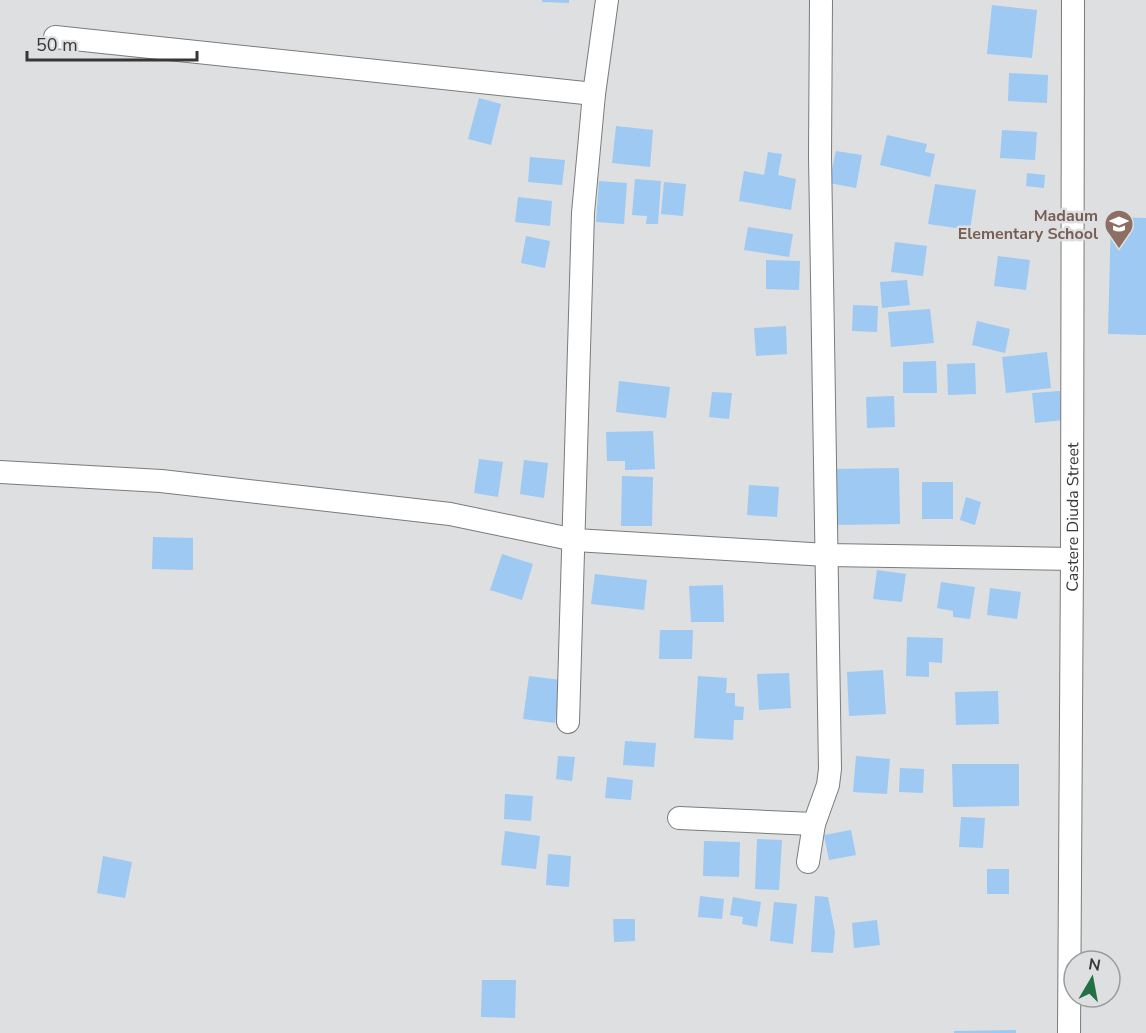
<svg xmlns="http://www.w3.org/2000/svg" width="1146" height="1033" font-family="'Nunito Sans',sans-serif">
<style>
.building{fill:#9ec9f3}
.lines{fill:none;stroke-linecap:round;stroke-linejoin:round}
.street-casing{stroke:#797b7c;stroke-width:24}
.street{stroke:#fff;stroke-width:22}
.labels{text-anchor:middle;stroke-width:5;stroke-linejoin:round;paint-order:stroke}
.education-label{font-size:16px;font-weight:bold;fill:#785e54;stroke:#dddfe1;text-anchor:end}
.street-label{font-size:16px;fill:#373738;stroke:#dddfe1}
</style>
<rect width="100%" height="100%" fill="#dddfe1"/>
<!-- building -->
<path class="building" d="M 542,0 L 569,0 L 569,3 L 542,2 Z
M 992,5 L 1037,10 L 1032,58 L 987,54 Z
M 1009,73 L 1048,75 L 1047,103 L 1008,101 Z
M 479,98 L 501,104 L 491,145 L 468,139 Z
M 616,126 L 653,130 L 650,167 L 612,163 Z
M 1002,130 L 1037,132 L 1035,160 L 1000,158 Z
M 887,135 L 927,144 L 925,152 L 935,154 L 930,177 L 880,165 Z
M 836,151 L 862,155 L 856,188 L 829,183 Z
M 768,152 L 782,154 L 778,175 L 796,179 L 791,210 L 739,201 L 744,171 L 764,175 Z
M 530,157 L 565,160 L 562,185 L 528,182 Z
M 1027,173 L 1045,175 L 1044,188 L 1026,186 Z
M 635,179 L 661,181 L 658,224 L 646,224 L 647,216 L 632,215 Z
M 599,181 L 627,183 L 624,224 L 596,222 Z
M 664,182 L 686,184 L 683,216 L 661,214 Z
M 935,184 L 976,190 L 970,230 L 928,224 Z
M 518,197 L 552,201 L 550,226 L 515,222 Z
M 1111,217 L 1146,218 L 1146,335 L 1108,334 Z
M 748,227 L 793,234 L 789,257 L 744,250 Z
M 526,236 L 550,241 L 545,268 L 521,263 Z
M 895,242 L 927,246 L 923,276 L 891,272 Z
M 998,256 L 1030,260 L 1026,290 L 994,286 Z
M 766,260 L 800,261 L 799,290 L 766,289 Z
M 907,280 L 910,305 L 882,308 L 880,282 Z
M 853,305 L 878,306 L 877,332 L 852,331 Z
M 930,309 L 934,343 L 891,347 L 888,312 Z
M 977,321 L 1010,329 L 1005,353 L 972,345 Z
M 786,326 L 787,354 L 756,356 L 754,328 Z
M 1047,352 L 1051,388 L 1006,393 L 1002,357 Z
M 936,361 L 937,393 L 903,393 L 903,362 Z
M 975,363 L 976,394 L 948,395 L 947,364 Z
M 619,381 L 670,387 L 666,418 L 616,412 Z
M 1060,391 L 1063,420 L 1035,423 L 1032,393 Z
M 712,392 L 732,393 L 729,419 L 709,417 Z
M 894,396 L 895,427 L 867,428 L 866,397 Z
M 653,431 L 655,469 L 625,470 L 625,461 L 607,461 L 606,432 Z
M 479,459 L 503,462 L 498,497 L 474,493 Z
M 524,460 L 548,463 L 544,498 L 520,494 Z
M 899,468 L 900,524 L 834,525 L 832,469 Z
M 622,476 L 653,477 L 652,526 L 621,526 Z
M 922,482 L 953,482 L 953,519 L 922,519 Z
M 749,485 L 779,487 L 777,517 L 747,515 Z
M 966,497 L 981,502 L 975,525 L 960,520 Z
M 153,537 L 193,538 L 193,570 L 152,569 Z
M 502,554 L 533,564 L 522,600 L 490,590 Z
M 877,570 L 906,574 L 902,602 L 873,599 Z
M 595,574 L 647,580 L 644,610 L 591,604 Z
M 941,582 L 975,587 L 970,619 L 953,617 L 953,611 L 937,608 Z
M 723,585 L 724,622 L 691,622 L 689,586 Z
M 990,588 L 1021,592 L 1017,619 L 987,615 Z
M 660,630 L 693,630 L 692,659 L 659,659 Z
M 907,637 L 943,638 L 942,663 L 929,662 L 929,677 L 906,676 Z
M 883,670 L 886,714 L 849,716 L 847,672 Z
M 789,673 L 791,708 L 759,710 L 757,674 Z
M 529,676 L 561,680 L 555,723 L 523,719 Z
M 698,676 L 727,678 L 726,693 L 735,693 L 735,706 L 744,707 L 743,720 L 734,720 L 733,740 L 694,738 Z
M 998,691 L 999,724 L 956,725 L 955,692 Z
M 625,741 L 656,743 L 654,767 L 623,765 Z
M 558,756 L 575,757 L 572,781 L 556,779 Z
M 856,756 L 890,759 L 887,794 L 853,792 Z
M 952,764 L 1019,764 L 1019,806 L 953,807 Z
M 900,768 L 924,769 L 923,793 L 899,792 Z
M 607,777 L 633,780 L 631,800 L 605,798 Z
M 505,794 L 533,796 L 531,821 L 504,819 Z
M 961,817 L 985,818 L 983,848 L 959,847 Z
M 851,830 L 856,855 L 829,860 L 824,835 Z
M 505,831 L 540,836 L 536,869 L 501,865 Z
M 757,839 L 782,840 L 779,890 L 755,889 Z
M 704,841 L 740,842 L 739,877 L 703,876 Z
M 548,854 L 571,856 L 569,887 L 546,885 Z
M 103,856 L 132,862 L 125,898 L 97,893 Z
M 987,869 L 1009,869 L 1009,894 L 987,894 Z
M 700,896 L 724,899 L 722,919 L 698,917 Z
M 815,896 L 828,897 L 835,932 L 833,953 L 811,952 Z
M 733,897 L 761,902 L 757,927 L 742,924 L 743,917 L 730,915 Z
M 774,902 L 797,904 L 793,944 L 770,941 Z
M 613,919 L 635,919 L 635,941 L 614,942 Z
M 877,920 L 880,945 L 854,948 L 852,923 Z
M 482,980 L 516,980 L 515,1018 L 481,1017 Z
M 1016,1030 L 1016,1033 L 954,1033 L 954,1031 Z"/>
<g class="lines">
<!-- street casing -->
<g class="street-casing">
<g id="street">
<path d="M 55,37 L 594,94"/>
<path d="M 0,472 L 161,481 L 450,514 L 575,540 L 827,555 L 1072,559"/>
<path d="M 568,722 L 583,213 L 594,94 L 607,0"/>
<path d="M 679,818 L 814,824"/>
<path d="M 808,862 L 814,824 L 828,785 L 830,769 L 820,156 L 821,0"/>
<path id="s1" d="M 1069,1033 L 1072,559 L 1073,0"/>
</g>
</g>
<!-- street -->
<use href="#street" class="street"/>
</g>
<!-- icons -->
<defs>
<g id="school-pin" transform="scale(1.5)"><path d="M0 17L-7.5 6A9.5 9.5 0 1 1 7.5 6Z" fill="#8d6e63" stroke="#dddfe1"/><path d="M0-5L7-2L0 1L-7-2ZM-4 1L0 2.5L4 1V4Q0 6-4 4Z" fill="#fff"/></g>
</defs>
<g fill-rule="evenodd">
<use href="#school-pin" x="1119" y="224"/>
</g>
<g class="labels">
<!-- education labels -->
<g class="education-label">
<text x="1098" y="221">Madaum<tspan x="1098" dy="18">Elementary School</tspan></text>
</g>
<!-- street labels -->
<g class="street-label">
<text dy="6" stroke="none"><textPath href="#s1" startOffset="516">Castere Diuda Street</textPath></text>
</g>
</g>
<!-- north arrow -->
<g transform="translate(1092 979) rotate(10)"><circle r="28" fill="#dddfe1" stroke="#9b9c9d" stroke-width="1.5"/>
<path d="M0-4.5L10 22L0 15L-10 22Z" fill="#217142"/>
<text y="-9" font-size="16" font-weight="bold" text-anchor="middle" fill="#373738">N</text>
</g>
<!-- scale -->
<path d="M27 51v9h170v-9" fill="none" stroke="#373738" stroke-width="3"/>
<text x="36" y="51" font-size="18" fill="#373738" stroke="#dddfe1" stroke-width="4.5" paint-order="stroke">50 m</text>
</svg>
